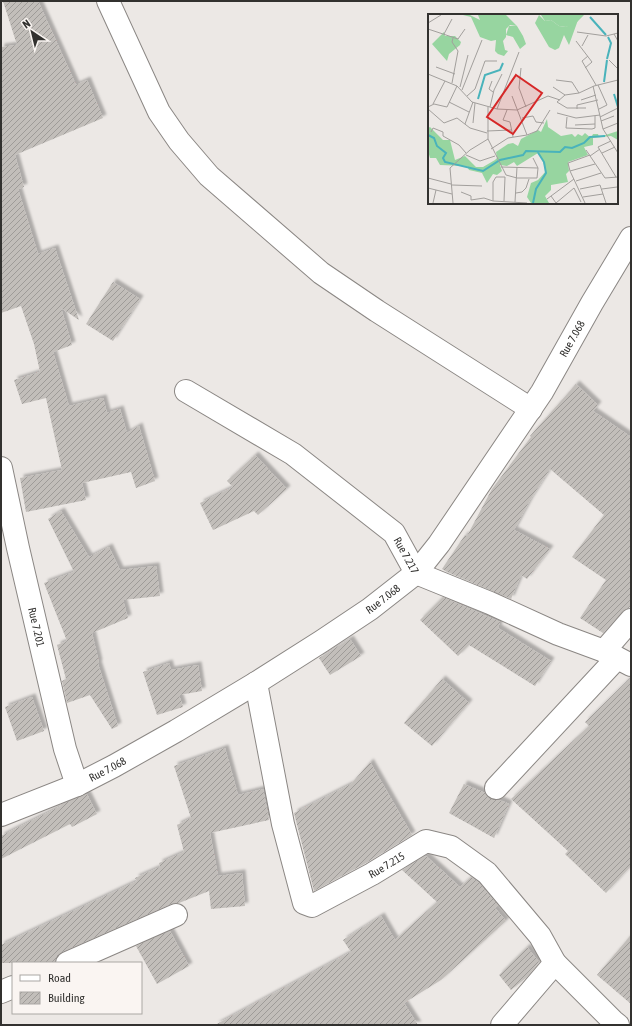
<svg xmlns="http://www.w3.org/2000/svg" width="632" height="1026" font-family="'Asap Condensed',sans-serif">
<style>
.building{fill:url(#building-hatch);filter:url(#shadow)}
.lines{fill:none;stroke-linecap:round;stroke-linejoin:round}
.minor-casing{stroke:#8b8784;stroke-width:24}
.minor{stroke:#fff;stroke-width:22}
.labels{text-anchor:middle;stroke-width:3.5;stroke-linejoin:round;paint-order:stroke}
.street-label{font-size:11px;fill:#32312f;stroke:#faf5f2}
.inset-river{fill:none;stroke:#49b3bb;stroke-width:2}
.inset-road{fill:none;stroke:#a29f9c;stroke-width:1}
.view{fill:#d62828;fill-opacity:0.15;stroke:#d62828;stroke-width:2}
.inset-edge{fill:none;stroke:#32312f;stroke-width:2}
</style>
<defs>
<pattern id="building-hatch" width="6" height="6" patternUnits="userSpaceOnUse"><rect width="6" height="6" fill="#c2beba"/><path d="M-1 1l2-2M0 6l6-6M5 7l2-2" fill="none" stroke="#9e9b98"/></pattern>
<filter id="shadow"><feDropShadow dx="3.5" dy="-3.5" stdDeviation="1" flood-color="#0004"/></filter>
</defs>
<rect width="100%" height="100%" fill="#ece8e5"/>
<!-- building -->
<path class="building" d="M 3,1 L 38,1 L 76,85 L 87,80 L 103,118 L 15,155 L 24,187 L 18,189 L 38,254 L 55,248 L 79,320 L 61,308 L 72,345 L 53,352 L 69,406 L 103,398 L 107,413 L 120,409 L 127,433 L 139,426 L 155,481 L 136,488 L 131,472 L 82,483 L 86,500 L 26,512 L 20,478 L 62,470 L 46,398 L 22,404 L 14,380 L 40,372 L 34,344 L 21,306 L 1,313 L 1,47 L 17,45 Z
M 113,282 L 140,299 L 113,341 L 86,324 Z
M 576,384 L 598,405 L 593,411 L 631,437 L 631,605 L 629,608 L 622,612 L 603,633 L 580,618 L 606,580 L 572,557 L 604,515 L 550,469 L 530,500 L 514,530 L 550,549 L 527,579 L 521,575 L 511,599 L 447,572 L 442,569 L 465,535 L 467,536 L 492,489 L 531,437 L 530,436 Z
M 255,455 L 287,489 L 258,515 L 254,511 L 213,530 L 200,503 L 233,487 L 227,481 Z
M 61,511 L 89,557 L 109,547 L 120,570 L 156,566 L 160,596 L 123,600 L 128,618 L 92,633 L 99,663 L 98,664 L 118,726 L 112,729 L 90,695 L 67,703 L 62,681 L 66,679 L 57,645 L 67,641 L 44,583 L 74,572 L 48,519 Z
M 443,597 L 500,622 L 498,628 L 551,661 L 535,686 L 469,645 L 458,656 L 420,620 Z
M 350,639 L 361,656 L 330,675 L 319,658 Z
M 169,663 L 171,670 L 198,665 L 202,691 L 179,695 L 183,707 L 157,715 L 143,672 Z
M 631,677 L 631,866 L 606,893 L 565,854 L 568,851 L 511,799 L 589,726 L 585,722 Z
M 442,679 L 469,703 L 432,746 L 404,723 Z
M 32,697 L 44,731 L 17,741 L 5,707 Z
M 225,748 L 238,795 L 263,789 L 269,820 L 210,833 L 218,876 L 242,873 L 245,906 L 211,909 L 209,891 L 179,903 L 171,904 L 62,952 L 57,955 L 55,962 L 53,963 L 1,963 L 1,945 L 137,881 L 135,878 L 160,867 L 159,863 L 184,852 L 177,825 L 191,818 L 174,766 Z
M 370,762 L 412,835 L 366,863 L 314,891 L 294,813 L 351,784 Z
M 464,784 L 485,793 L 488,797 L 493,800 L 500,800 L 509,804 L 494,838 L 449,813 Z
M 87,794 L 97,814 L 72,827 L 70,824 L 1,859 L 1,836 L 61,806 L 60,805 Z
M 425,856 L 425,857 L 426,856 L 460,887 L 471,877 L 478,882 L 498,905 L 495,908 L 506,921 L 441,980 L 404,1003 L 418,1025 L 215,1025 L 351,952 L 343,940 L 381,916 L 395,940 L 437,902 L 402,870 Z
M 170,931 L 189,966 L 157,984 L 136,946 Z
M 631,935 L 631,1004 L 597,975 Z
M 527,947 L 539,962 L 527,977 L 511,990 L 499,975 Z"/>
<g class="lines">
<!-- minor casing -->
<g class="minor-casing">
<g id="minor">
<path d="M 108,1 L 159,112 L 179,141 L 209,176 L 321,273 L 377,311 L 531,409"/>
<path id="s1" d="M 186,391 L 293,454 L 394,533 L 416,573 L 490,603 L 558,634 L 604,651 L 631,665"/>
<path id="s2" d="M 1,468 L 18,548 L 65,749 L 77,785"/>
<path d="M 604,651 L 631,620"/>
<path id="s3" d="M 256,683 L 283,824 L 304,903 L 312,906 L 372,874 L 426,841 L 451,847 L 487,873 L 540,936 L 555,963 L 613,1021 L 618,1025"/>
<path d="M 496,788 L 617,658"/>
<path id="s4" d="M 1,815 L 77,785 L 114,766 L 176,731 L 256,683 L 322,641 L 370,609 L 416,573 L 439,544 L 542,392 L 592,303 L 631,238"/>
<path d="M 67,963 L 176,915"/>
<path d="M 1,992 L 13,987"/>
<path d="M 502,1025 L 555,963"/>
</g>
</g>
<!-- minor -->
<use href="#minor" class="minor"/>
</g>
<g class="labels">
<!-- street labels -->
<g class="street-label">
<text dy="4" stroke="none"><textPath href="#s4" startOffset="764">Rue 7.068</textPath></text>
<text dy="4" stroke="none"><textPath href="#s1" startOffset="278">Rue 7.217</textPath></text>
<text dy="4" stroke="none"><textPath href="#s4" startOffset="440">Rue 7.068</textPath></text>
<text dy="4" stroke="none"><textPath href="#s2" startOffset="163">Rue 7.201</textPath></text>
<text dy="4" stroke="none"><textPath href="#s4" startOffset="116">Rue 7.068</textPath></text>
<text dy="4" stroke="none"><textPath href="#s3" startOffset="319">Rue 7.215</textPath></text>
</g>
</g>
<!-- overview -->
<g transform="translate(428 14)">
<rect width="190" height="190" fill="#ece8e5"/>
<path d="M 111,1 L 117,7 L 123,6 L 131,12 L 138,13 L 150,6 L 141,31 L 136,21 L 131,34 L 127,36 L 121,33 L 107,9 ZM 81,12 L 89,12 L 95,22 L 98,30 L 92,35 L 85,23 L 78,21 ZM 16,18 L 17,22 L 27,22 L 33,28 L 32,31 L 21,40 L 19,47 L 4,30 Z" fill="#97d5a0"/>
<path d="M 35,1 L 42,1 L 52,6 L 50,1 L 78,1 L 89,12 L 82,11 L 78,15 L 78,23 L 75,27 L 77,36 L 80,37 L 76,42 L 70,40 L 67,37 L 68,26 L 63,27 L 52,23 L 43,3 ZM 113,1 L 156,1 L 147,10 L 138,13 L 131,12 L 123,6 L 117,7 Z" fill="#97d5a0"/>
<path d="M 119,105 L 120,113 L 133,122 L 144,120 L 147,123 L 150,120 L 154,122 L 157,119 L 163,124 L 165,120 L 170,120 L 171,123 L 190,117 L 190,126 L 183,122 L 165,124 L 165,131 L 156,133 L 160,141 L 140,148 L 141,157 L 138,160 L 140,168 L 123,171 L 123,176 L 117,182 L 121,189 L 103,189 L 99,183 L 103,169 L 110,166 L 118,157 L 114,145 L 110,139 L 89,152 L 86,148 L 79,152 L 72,151 L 74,157 L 69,161 L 65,160 L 59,169 L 54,159 L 41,156 L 39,152 L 12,151 L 8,144 L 2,144 L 0,137 L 0,114 L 2,113 L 15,126 L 22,126 L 27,146 L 37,142 L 48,153 L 55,153 L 67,146 L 69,144 L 68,138 L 80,130 L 85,129 L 90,132 L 93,125 L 110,116 L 113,118 Z" fill="#97d5a0"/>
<path class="inset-river" d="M 162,3 L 178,21M 179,45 L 183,29 L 180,23M 176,68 L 179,46M 186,80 L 190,93M 50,85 L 57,61 L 72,56 L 75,49M 0,121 L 6,124 L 9,132 L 18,139 L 15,144 L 17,148 L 55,157 L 72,146 L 95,141 L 98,137 L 132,138 L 137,133 L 144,134 L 156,129 L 162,123 L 177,122M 105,189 L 108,175 L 118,159 L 116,148 L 109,137"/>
<path class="inset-road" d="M 0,9 L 13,1M 0,15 L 30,25 L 37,15M 149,18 L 178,22 L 186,20M 190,19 L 186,20 L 190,27M 16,20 L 24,5M 148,27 L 164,48 L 157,54M 154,32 L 160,21M 160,42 L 154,47 L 168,71M 181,46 L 190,55M 8,53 L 27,60M 93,54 L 91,74 L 98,93M 0,60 L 29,72 L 44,88 L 69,95 L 89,96 L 120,82 L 132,86M 128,66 L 144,68 L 151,79M 64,67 L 61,75 L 65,78M 24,69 L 30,37 L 24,28 L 25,24M 170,71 L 179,91 L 171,95M 165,72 L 175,115 L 190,139M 32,73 L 40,41M 125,73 L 137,81M 34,76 L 54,26M 39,82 L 47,75 L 57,47 L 69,47M 84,82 L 99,121M 153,86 L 168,81M 21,88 L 41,98M 5,90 L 17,67M 0,93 L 6,90 L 19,93 L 29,72M 60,93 L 60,125 L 78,161 L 89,164 L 109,164 L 110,154 L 105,144M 62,93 L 66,76 L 74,60M 158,94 L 139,94 L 129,88 L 137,81 L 151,79 L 166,72 L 190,66M 0,95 L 16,109 L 29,104 L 42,114 L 59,119M 69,95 L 91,38M 149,95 L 149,91 L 170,86M 79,96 L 75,106 L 82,108 L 85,123M 129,99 L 148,104 L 172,101M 139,103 L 138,114 L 164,115 L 167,114 L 167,102M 172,103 L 190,94M 94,104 L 105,102 L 108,108 L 116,109M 173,107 L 186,102M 45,109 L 47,89M 37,110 L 45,88M 147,111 L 167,110M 175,115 L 190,109M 59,117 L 83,116M 3,118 L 5,114 L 15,118 L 15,122 L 31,131 L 38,139M 183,127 L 170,133 L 188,163M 63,135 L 80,124 L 99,121 L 109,117 L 122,96M 158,136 L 177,164 L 190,163M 174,139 L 187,133M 38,141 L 52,147 L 67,142M 162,142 L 172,135M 73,153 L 110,154M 142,157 L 140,149 L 162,141M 0,164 L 23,170M 148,167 L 173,159M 24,171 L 54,172M 0,174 L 24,180M 152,175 L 172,171 L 178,189M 174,175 L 189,173M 33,178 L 43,182 L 43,186 L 56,184 L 65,187 L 99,189M 88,179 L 94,178 L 98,174 L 101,165M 123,182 L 128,189 L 146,174 L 153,188M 155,183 L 175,180M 119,185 L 146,165M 65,187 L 65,168 L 68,163 L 77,163 L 76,187M 87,188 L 89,153M 5,189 L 8,176M 25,189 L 22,154 L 42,136 L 60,125M 157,189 L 142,157 L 167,150"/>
<path class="view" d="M 88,61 L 114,79 L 85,120 L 59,103 Z"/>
<rect width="190" height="190" class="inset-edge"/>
</g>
<!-- border -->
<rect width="632" height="1026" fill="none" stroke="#32312f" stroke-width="4"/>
<!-- legend -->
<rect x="12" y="962" width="130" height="52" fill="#faf5f2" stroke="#aaa7a4"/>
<rect x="20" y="975" width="20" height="6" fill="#ffffff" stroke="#aaa7a4"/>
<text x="48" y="982" font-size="12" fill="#32312f">Road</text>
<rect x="20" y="992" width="20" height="12" fill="url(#building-hatch)" stroke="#aaa7a4"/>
<text x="48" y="1002" font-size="12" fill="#32312f">Building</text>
<!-- north arrow -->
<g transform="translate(32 32) rotate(325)" stroke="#faf5f2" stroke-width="3" paint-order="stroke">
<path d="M0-3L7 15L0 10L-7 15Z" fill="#32312f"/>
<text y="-6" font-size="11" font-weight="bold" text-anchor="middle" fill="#32312f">N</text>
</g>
</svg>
